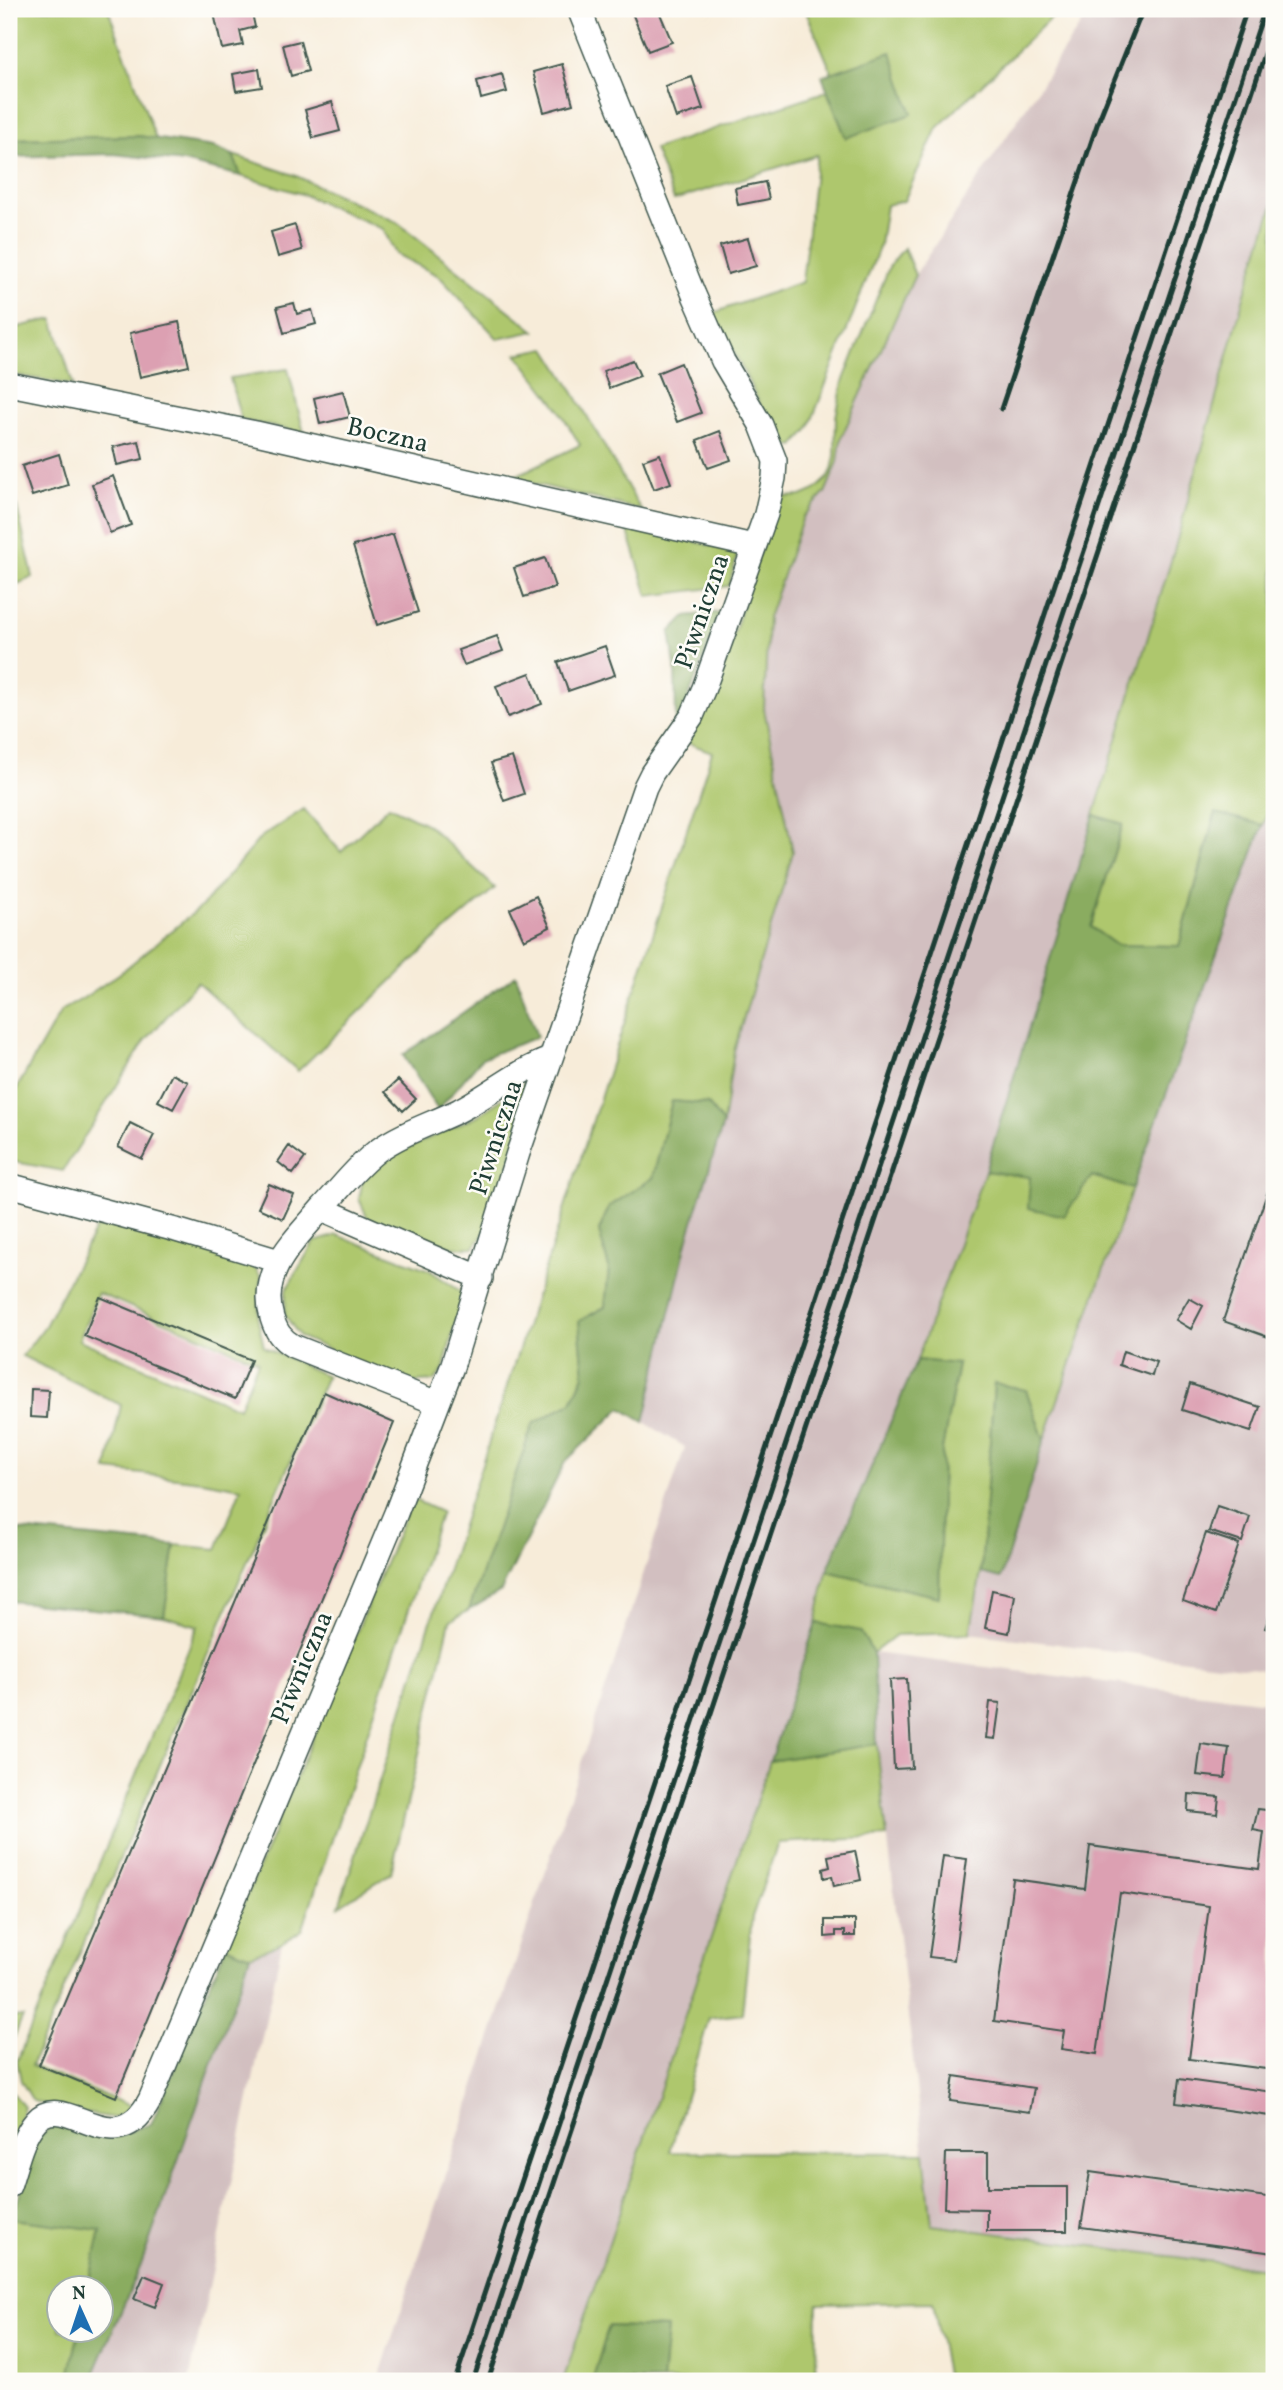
<svg xmlns="http://www.w3.org/2000/svg" width="1283" height="2390" font-family="Vollkorn,serif">
<style>
.industrial{fill:#d2bfc0}
.green{fill:#aec76d;stroke:#668250;stroke-width:2;fill-rule:evenodd}
.forest{fill:#8aac60;stroke:#54744a;stroke-width:2}
.building{fill:#dca0b2}
.lines{fill:none;stroke-linecap:round;stroke-linejoin:round}
.minor-casing{stroke:#3f574d;stroke-width:26}
.minor{stroke:#fff;stroke-width:23}
.rail{stroke:#1f3d34;stroke-width:5}
.labels{text-anchor:middle;stroke-width:5;stroke-linejoin:round;paint-order:stroke}
.street-label{font-size:26px;fill:#1f3d34;stroke:#fdfcf7}
</style>
<rect width="100%" height="100%" fill="#fdfcf7"/>
<filter id="ink" filterUnits="userSpaceOnUse"><feTurbulence type="fractalNoise" baseFrequency=".0143" numOctaves="2"/><feDisplacementMap in="SourceGraphic" scale="14" xChannelSelector="R" yChannelSelector="G"/><feConvolveMatrix kernelMatrix="1 2 1 2 8 2 1 2 1" color-interpolation-filters="sRGB"/></filter>
<filter id="wash" filterUnits="userSpaceOnUse"><feTurbulence type="fractalNoise" baseFrequency=".00686" numOctaves="4" result="noise"/><feDisplacementMap in="SourceGraphic" scale="28" xChannelSelector="R" yChannelSelector="G"/><feGaussianBlur stdDeviation="1.57" result="paint"/><feColorMatrix in="noise" values="0 0 0 0 0 0 0 0 0 0 0 0 0 0 0 0 0 1.4 0 .05"/><feComposite in="paint" operator="in"/></filter>
<g filter="url(#wash)">
<rect width="100%" height="100%" fill="#f7ecd9"/>
<!-- industrial -->
<path class="industrial" d="M 1091,9 L 1274,9 L 1274,202 L 1245,293 L 1174,551 L 985,1171 L 917,1360 L 827,1571 L 816,1623 L 563,2381 L 378,2381 L 685,1447 L 644,1422 L 687,1241 L 723,1124 L 734,1051 L 793,852 L 764,709 L 768,618 L 803,517 L 825,493 L 838,462 L 841,438 L 915,275 Z
M 1274,794 L 1274,1671 L 970,1633 L 981,1573 L 1001,1578 L 1044,1440 Z
M 873,1653 L 1274,1703 L 1274,2270 L 932,2225 L 877,1744 Z
M 282,1943 L 189,2381 L 91,2381 L 141,2265 L 250,1956 Z"/>
<!-- green -->
<path class="green" d="M 9,9 L 108,9 L 156,139 L 139,136 L 9,139 Z
M 805,9 L 1060,9 L 937,128 L 904,201 L 886,205 L 880,245 L 808,430 L 794,446 L 779,443 L 731,346 L 710,314 L 802,282 L 817,155 L 674,200 L 654,149 L 827,91 L 846,138 L 891,53 L 832,73 Z
M 233,155 L 294,175 L 397,222 L 535,331 L 498,339 L 439,276 L 396,254 L 383,229 L 302,194 L 241,176 Z
M 1274,202 L 1274,794 L 1263,825 L 1215,813 L 1179,946 L 1116,945 L 1091,927 L 1123,825 L 1094,815 L 1174,551 L 1245,293 Z
M 904,248 L 915,275 L 841,438 L 838,462 L 825,493 L 803,517 L 768,618 L 764,709 L 793,852 L 734,1051 L 723,1124 L 708,1104 L 672,1101 L 653,1178 L 609,1207 L 599,1231 L 609,1268 L 605,1307 L 579,1321 L 584,1375 L 572,1402 L 533,1424 L 469,1610 L 450,1621 L 391,1873 L 339,1906 L 712,752 L 688,743 L 723,669 L 774,506 L 782,497 L 801,496 L 815,490 L 828,478 L 832,470 L 835,456 L 836,417 L 843,382 L 890,265 Z
M 53,319 L 73,385 L 9,374 L 9,329 Z
M 546,348 L 567,381 L 641,510 L 511,478 L 580,445 L 557,406 L 517,354 Z
M 288,369 L 304,433 L 241,420 L 230,378 Z
M 9,473 L 33,577 L 9,588 Z
M 626,525 L 738,552 L 729,586 L 648,596 Z
M 389,806 L 428,825 L 495,888 L 431,943 L 298,1071 L 197,982 L 145,1041 L 63,1171 L 9,1161 L 9,1102 L 61,1011 L 82,999 L 119,974 L 202,906 L 261,837 L 304,809 L 341,852 Z
M 530,1080 L 531,1092 L 491,1224 L 474,1247 L 455,1248 L 368,1219 L 359,1199 L 363,1179 L 391,1156 L 477,1116 Z
M 985,1171 L 1030,1177 L 1092,1176 L 1132,1189 L 1044,1440 L 1026,1390 L 994,1383 L 981,1573 L 970,1633 L 896,1635 L 873,1653 L 860,1631 L 816,1623 L 827,1571 L 939,1597 L 942,1450 L 958,1365 L 917,1360 Z
M 99,1222 L 252,1263 L 261,1277 L 258,1320 L 264,1347 L 327,1376 L 31,2066 L 136,2108 L 114,2118 L 65,2110 L 33,2101 L 21,2081 L 17,2061 L 198,1626 L 164,1616 L 175,1545 L 217,1549 L 241,1488 L 202,1481 L 107,1470 L 121,1405 L 22,1356 L 45,1326 ZM 98,1293 L 258,1361 L 239,1408 L 79,1340 Z
M 337,1235 L 429,1270 L 463,1293 L 443,1371 L 434,1381 L 407,1383 L 300,1337 L 285,1315 L 286,1290 L 314,1242 Z
M 412,1499 L 441,1512 L 302,1930 L 282,1943 L 250,1956 L 226,1946 Z
M 877,1744 L 887,1837 L 778,1843 L 752,1917 L 742,2014 L 709,2018 L 670,2152 L 924,2153 L 932,2225 L 1274,2270 L 1274,2381 L 947,2381 L 933,2302 L 817,2304 L 816,2381 L 662,2381 L 667,2328 L 609,2326 L 592,2381 L 563,2381 L 770,1761 Z
M 9,2017 L 23,2017 L 9,2048 Z
M 9,2088 L 24,2107 L 9,2155 Z
M 12,2219 L 101,2230 L 88,2288 L 60,2288 L 60,2330 L 79,2331 L 68,2381 L 9,2381 L 9,2224 Z"/>
<!-- forest -->
<path class="forest" d="M 891,52 L 912,114 L 846,138 L 822,76 Z
M 139,136 L 214,147 L 233,155 L 241,176 L 183,162 L 113,154 L 9,157 L 9,139 Z
M 721,612 L 676,731 L 675,666 L 670,632 L 686,616 Z
M 1216,813 L 1263,825 L 1132,1189 L 1092,1176 L 1064,1216 L 1028,1208 L 1030,1177 L 985,1171 L 1094,815 L 1123,824 L 1091,927 L 1116,945 L 1179,946 Z
M 516,975 L 537,1037 L 482,1058 L 438,1110 L 403,1055 Z
M 672,1101 L 708,1104 L 723,1124 L 687,1241 L 644,1422 L 621,1408 L 565,1462 L 501,1591 L 469,1610 L 533,1424 L 572,1402 L 584,1375 L 579,1321 L 605,1307 L 609,1268 L 599,1231 L 609,1207 L 653,1178 Z
M 917,1360 L 958,1364 L 942,1450 L 939,1597 L 827,1571 Z
M 994,1383 L 1026,1390 L 1044,1440 L 1001,1578 L 981,1573 Z
M 9,1529 L 175,1545 L 164,1616 L 9,1601 Z
M 816,1623 L 860,1631 L 873,1653 L 877,1744 L 770,1761 Z
M 226,1946 L 250,1956 L 141,2265 L 91,2381 L 68,2381 L 79,2331 L 102,2330 L 102,2288 L 88,2288 L 101,2230 L 12,2219 L 36,2138 L 56,2123 L 109,2138 L 151,2124 Z
M 609,2326 L 667,2328 L 662,2381 L 592,2381 Z"/>
<g id="blocks">
<!-- building -->
<path class="building" d="M 213,9 L 251,9 L 255,27 L 240,31 L 243,45 L 222,49 Z
M 642,9 L 658,9 L 672,42 L 648,51 L 632,13 Z
M 300,41 L 308,71 L 291,76 L 283,45 Z
M 562,64 L 573,104 L 544,112 L 533,72 Z
M 259,69 L 262,87 L 236,91 L 233,74 Z
M 502,74 L 507,92 L 481,99 L 477,81 Z
M 692,77 L 703,109 L 676,118 L 665,86 Z
M 332,102 L 340,131 L 313,138 L 305,110 Z
M 765,182 L 769,199 L 738,205 L 735,188 Z
M 295,225 L 302,250 L 278,257 L 271,232 Z
M 748,238 L 756,266 L 728,274 L 720,246 Z
M 294,303 L 297,314 L 312,310 L 316,324 L 284,333 L 277,307 Z
M 179,322 L 189,366 L 140,377 L 130,333 Z
M 633,360 L 640,376 L 609,388 L 603,371 Z
M 681,363 L 701,413 L 677,422 L 657,373 Z
M 343,391 L 350,417 L 320,424 L 314,398 Z
M 720,431 L 731,460 L 708,468 L 697,440 Z
M 139,441 L 143,459 L 117,465 L 113,447 Z
M 59,454 L 68,485 L 32,496 L 22,466 Z
M 660,454 L 671,483 L 654,489 L 643,460 Z
M 113,476 L 131,525 L 110,533 L 92,484 Z
M 393,534 L 418,612 L 377,625 L 353,546 Z
M 545,558 L 555,587 L 524,597 L 514,568 Z
M 497,636 L 503,651 L 464,665 L 458,650 Z
M 605,646 L 615,675 L 568,691 L 558,662 Z
M 530,673 L 542,704 L 508,717 L 496,686 Z
M 512,757 L 524,794 L 504,801 L 491,763 Z
M 536,896 L 550,927 L 524,940 L 510,909 Z
M 172,1074 L 188,1082 L 173,1109 L 158,1101 Z
M 398,1080 L 416,1099 L 403,1111 L 385,1092 Z
M 130,1123 L 154,1135 L 142,1159 L 118,1147 Z
M 289,1146 L 305,1158 L 293,1174 L 278,1162 Z
M 1274,1173 L 1274,1339 L 1223,1321 Z
M 269,1184 L 294,1195 L 283,1219 L 258,1208 Z
M 100,1297 L 251,1360 L 235,1399 L 84,1336 Z
M 1189,1298 L 1203,1306 L 1191,1329 L 1176,1320 Z
M 1123,1351 L 1156,1362 L 1152,1376 L 1119,1365 Z
M 1190,1384 L 1260,1407 L 1251,1432 L 1182,1410 Z
M 31,1389 L 49,1390 L 47,1418 L 30,1417 Z
M 324,1392 L 394,1423 L 116,2097 L 39,2065 Z
M 1217,1506 L 1250,1517 L 1242,1542 L 1209,1531 Z
M 1206,1533 L 1239,1544 L 1216,1613 L 1183,1601 Z
M 992,1590 L 1015,1595 L 1009,1633 L 985,1628 Z
M 1274,1601 L 1274,1631 L 1265,1628 Z
M 907,1679 L 912,1768 L 894,1769 L 890,1680 Z
M 990,1702 L 1000,1703 L 995,1739 L 986,1738 Z
M 1201,1744 L 1229,1748 L 1225,1778 L 1197,1775 Z
M 1189,1794 L 1219,1797 L 1217,1814 L 1188,1811 Z
M 1258,1809 L 1274,1811 L 1274,2070 L 1189,2059 L 1209,1906 L 1120,1893 L 1097,2054 L 1061,2049 L 1064,2031 L 994,2021 L 1013,1879 L 1085,1889 L 1090,1846 L 1259,1869 L 1264,1832 L 1253,1830 Z
M 855,1851 L 861,1880 L 834,1886 L 832,1876 L 824,1878 L 823,1869 L 830,1867 L 828,1856 Z
M 943,1856 L 967,1859 L 954,1960 L 929,1957 Z
M 825,1920 L 855,1920 L 855,1936 L 845,1936 L 845,1931 L 836,1931 L 836,1936 L 825,1937 Z
M 954,2076 L 1034,2088 L 1030,2112 L 950,2101 Z
M 1179,2079 L 1273,2092 L 1270,2116 L 1176,2103 Z
M 946,2153 L 988,2153 L 988,2187 L 1067,2187 L 1067,2231 L 987,2231 L 987,2209 L 944,2208 Z
M 1090,2172 L 1274,2198 L 1274,2253 L 1081,2227 Z
M 144,2275 L 164,2283 L 155,2307 L 134,2299 Z"/>
</g>
</g>
<g filter="url(#ink)">
<use href="#blocks" fill-opacity="0" stroke="#3f574d" stroke-width="2"/>
<g class="lines">
<!-- minor casing -->
<g class="minor-casing">
<path id="minor" d="M 9,384 L 256,433 L 753,546
M 9,1185 L 176,1230 L 279,1261
M 322,1209 L 481,1278
M 437,1403 L 293,1346 C 281,1339 276,1331 272,1318 C 258,1272 295,1240 322,1208 C 340,1189 356,1167 377,1151 C 402,1133 431,1124 458,1111 C 490,1095 516,1071 550,1059
M 9,2186 C 16,2166 21,2138 36,2121 C 65,2088 114,2167 150,2100 L 396,1513 L 452,1367 L 518,1153 L 645,787 L 652,773 L 692,716 L 704,688 L 766,514 L 774,478 L 775,461 L 761,425 L 723,361 L 694,295 L 579,9"/>
</g>
<!-- minor -->
<use href="#minor" class="minor"/>
<!-- rail -->
<path class="rail" d="M 1001,409 L 1098,122 L 1143,9
M 455,2381 L 1247,9
M 473,2381 L 1265,9
M 488,2381 L 1274,27"/>
</g>
</g>
<g class="labels">
<!-- street labels -->
<g class="street-label">
<text transform="translate(388 434) rotate(13)" y="9">Boczna</text>
<text transform="translate(701 611) rotate(-71)" y="9">Piwniczna</text>
<text transform="translate(495 1137) rotate(-72)" y="9">Piwniczna</text>
<text transform="translate(301 1667) rotate(-67)" y="9">Piwniczna</text>
</g>
</g>
<!-- margin -->
<rect width="1283" height="2390" fill="none" stroke="#fdfcf7" stroke-width="35"/>
<!-- north arrow -->
<g transform="translate(80 2309) rotate(357)"><circle r="33" fill="#fdfcf7" stroke="#a4b0a9" stroke-width="2"/>
<path d="M0-5L12 26L0 18L-12 26Z" fill="#1f6fb2"/>
<text y="-10" font-size="19" font-weight="bold" text-anchor="middle" fill="#1f3d34">N</text>
</g>
</svg>
